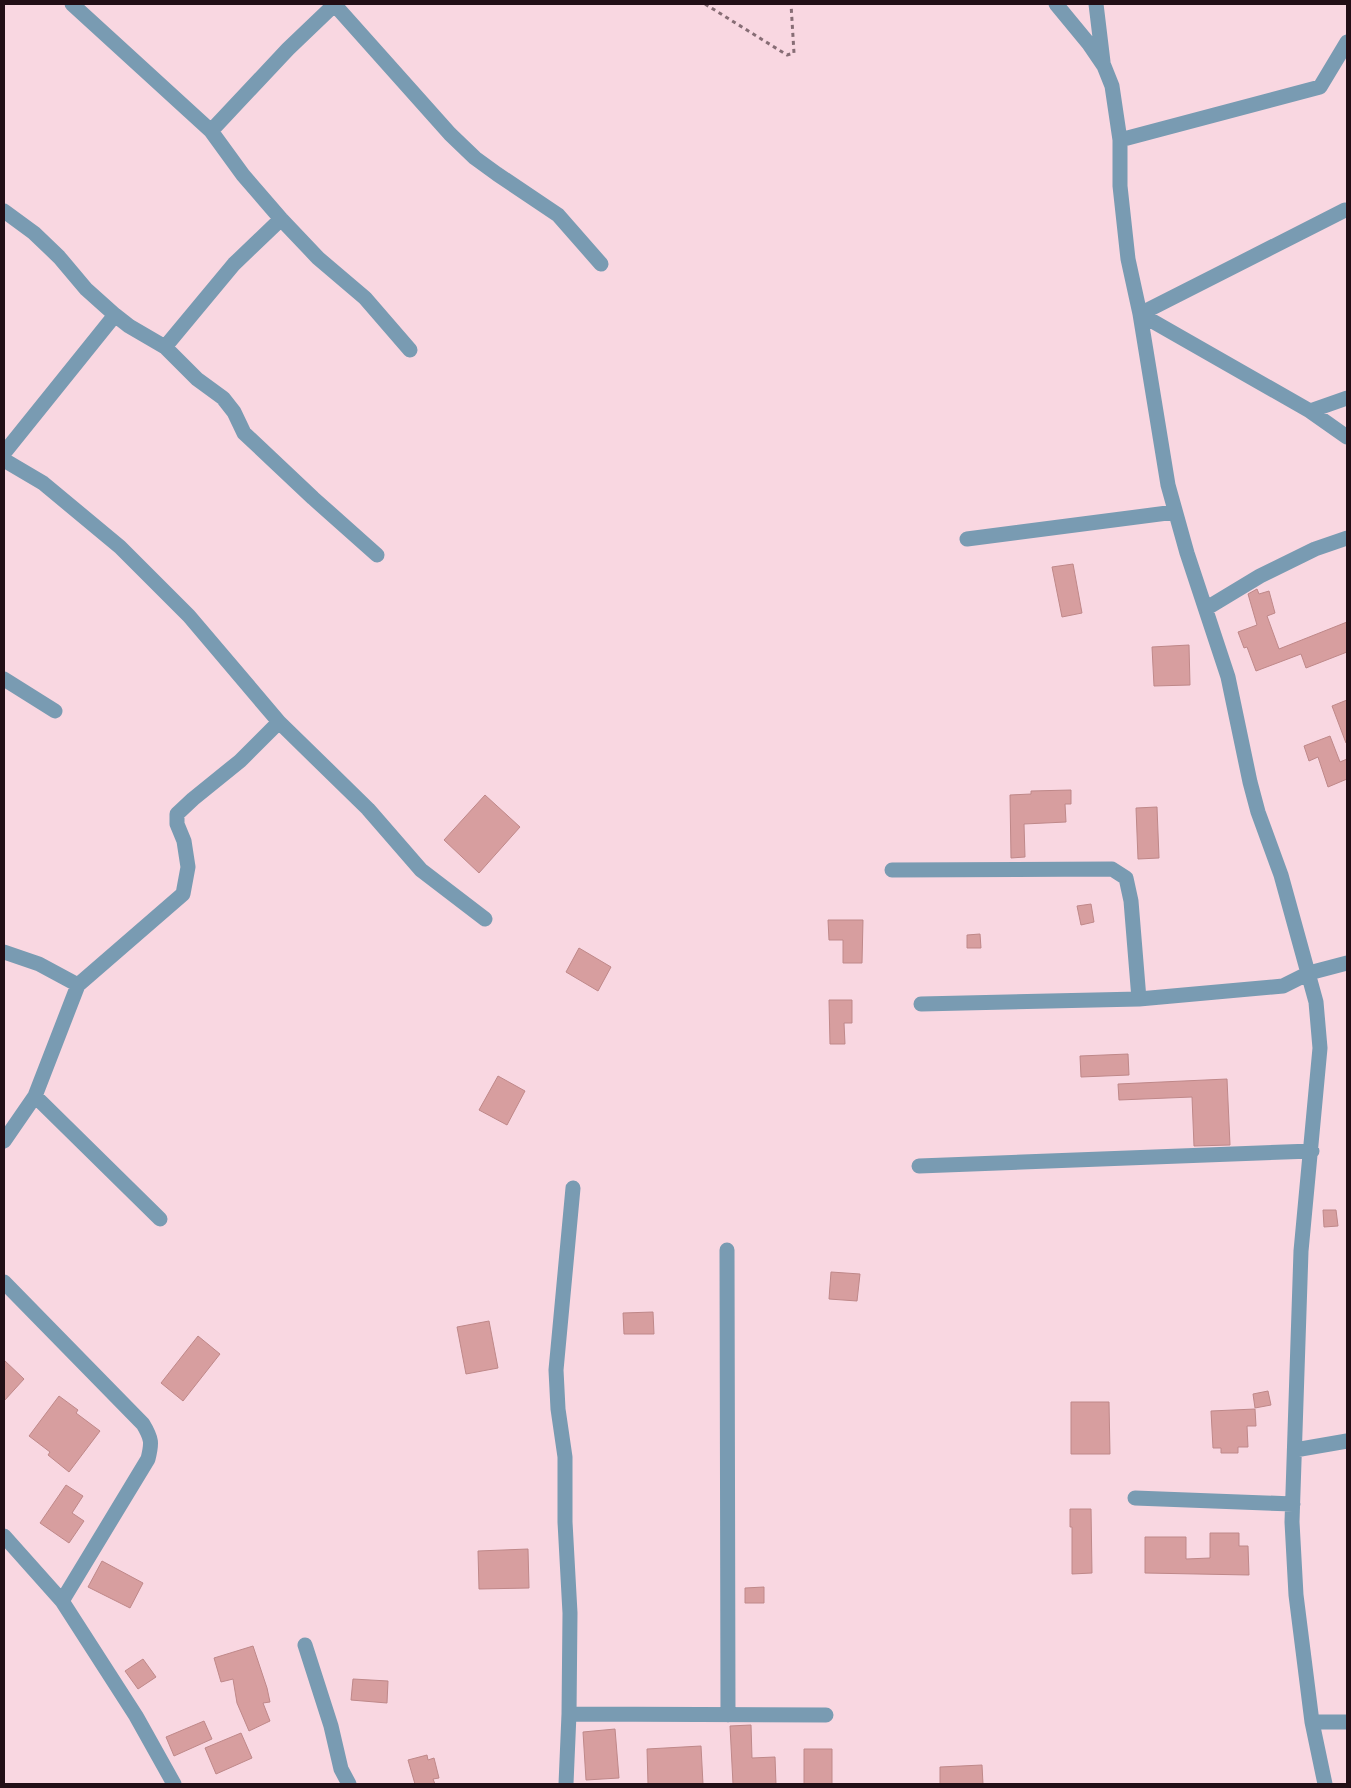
<svg xmlns="http://www.w3.org/2000/svg" width="1351" height="1788" font-family="Poppins,sans-serif">
<style>
.building{fill:#d79e9f;stroke:#bf8889}
.lines{fill:none;stroke-linecap:round;stroke-linejoin:round}
.path{stroke:#876d75;stroke-width:3;stroke-dasharray:4 4;stroke-linecap:butt}
.minor{stroke:#799bb2;stroke-width:15}
</style>
<rect width="100%" height="100%" fill="#f9d7e1"/>
<!-- building -->
<path class="building" d="M 1073,564 L 1082,613 L 1062,617 L 1052,567 Z
M 1257,589 L 1259,594 L 1269,591 L 1275,613 L 1267,616 L 1279,649 L 1347,622 L 1347,652 L 1306,668 L 1301,654 L 1256,671 L 1247,647 L 1244,648 L 1238,632 L 1257,625 L 1248,594 Z
M 1189,645 L 1190,685 L 1154,686 L 1152,647 Z
M 1347,700 L 1347,743 L 1346,743 L 1332,706 Z
M 1330,736 L 1340,762 L 1347,759 L 1347,779 L 1328,787 L 1318,757 L 1309,761 L 1304,746 Z
M 1071,790 L 1071,804 L 1065,804 L 1066,822 L 1024,824 L 1025,857 L 1011,858 L 1010,795 L 1031,794 L 1031,791 Z
M 485,795 L 520,827 L 479,873 L 444,840 Z
M 1157,807 L 1159,858 L 1138,859 L 1136,808 Z
M 1091,904 L 1094,922 L 1081,925 L 1077,906 Z
M 828,920 L 863,920 L 862,963 L 843,963 L 843,940 L 829,940 Z
M 980,934 L 981,948 L 967,948 L 967,935 Z
M 579,948 L 611,967 L 598,991 L 566,972 Z
M 829,1000 L 852,1000 L 852,1023 L 844,1023 L 845,1044 L 830,1044 Z
M 1128,1054 L 1129,1075 L 1081,1077 L 1080,1056 Z
M 498,1076 L 525,1091 L 507,1125 L 479,1110 Z
M 1227,1079 L 1230,1145 L 1194,1146 L 1192,1097 L 1119,1100 L 1118,1084 Z
M 1323,1210 L 1336,1210 L 1338,1226 L 1324,1227 Z
M 831,1272 L 860,1274 L 857,1301 L 829,1299 Z
M 653,1312 L 654,1334 L 624,1334 L 623,1313 Z
M 489,1321 L 498,1368 L 466,1374 L 457,1327 Z
M 198,1336 L 220,1354 L 183,1401 L 161,1383 Z
M 4,1360 L 24,1379 L 4,1401 Z
M 1268,1391 L 1271,1405 L 1255,1408 L 1253,1394 Z
M 59,1396 L 78,1410 L 76,1413 L 100,1431 L 69,1472 L 48,1455 L 50,1452 L 29,1436 Z
M 1071,1402 L 1109,1402 L 1110,1454 L 1071,1454 Z
M 1255,1409 L 1256,1426 L 1247,1426 L 1248,1447 L 1238,1447 L 1238,1453 L 1221,1453 L 1221,1448 L 1213,1448 L 1211,1411 Z
M 66,1485 L 83,1496 L 72,1513 L 84,1521 L 69,1543 L 40,1523 Z
M 1070,1509 L 1091,1509 L 1092,1573 L 1072,1574 L 1072,1527 L 1070,1527 Z
M 1210,1533 L 1239,1533 L 1239,1546 L 1248,1546 L 1249,1575 L 1145,1573 L 1145,1537 L 1186,1537 L 1186,1559 L 1210,1558 Z
M 528,1549 L 529,1588 L 479,1589 L 478,1551 Z
M 102,1561 L 143,1583 L 130,1608 L 88,1587 Z
M 764,1587 L 764,1603 L 745,1603 L 745,1588 Z
M 253,1646 L 267,1688 L 270,1702 L 263,1703 L 270,1721 L 249,1731 L 237,1703 L 233,1679 L 221,1682 L 214,1658 Z
M 143,1659 L 156,1677 L 138,1689 L 125,1671 Z
M 353,1679 L 388,1681 L 387,1703 L 351,1700 Z
M 204,1721 L 212,1739 L 174,1756 L 166,1737 Z
M 751,1725 L 752,1758 L 775,1757 L 776,1784 L 733,1784 L 730,1726 Z
M 615,1729 L 619,1778 L 586,1780 L 583,1732 Z
M 241,1733 L 252,1758 L 216,1774 L 205,1748 Z
M 701,1746 L 703,1784 L 648,1784 L 647,1749 Z
M 804,1749 L 832,1749 L 832,1784 L 804,1784 Z
M 427,1755 L 428,1760 L 434,1758 L 439,1778 L 433,1779 L 435,1784 L 415,1784 L 408,1760 Z
M 982,1765 L 983,1784 L 940,1784 L 940,1767 Z"/>
<g class="lines">
<!-- path -->
<path class="path" d="M 705,4 L 787,55 L 794,53 L 791,4"/>
<!-- minor -->
<path class="minor" d="M 72,4 L 211,131
M 334,4 L 450,134 L 475,158 L 497,174 L 558,215 L 601,264
M 335,4 L 288,49 L 211,131 L 243,175 L 281,219 L 318,258 L 365,298 L 410,350
M 1056,4 L 1089,44 L 1104,66 L 1112,86 L 1120,140 L 1120,186 L 1128,259 L 1140,314 L 1168,485 L 1187,553 L 1228,677 L 1250,782 L 1258,812 L 1281,875 L 1316,1002 L 1320,1048 L 1301,1251 L 1292,1522 L 1296,1595 L 1312,1722 L 1325,1784
M 1096,4 L 1103,62
M 1120,140 L 1320,87 L 1347,42
M 1345,210 L 1140,314 L 1310,411 L 1347,398
M 4,211 L 34,233 L 59,257 L 86,289 L 115,315 L 129,326 L 165,347 L 197,379 L 223,398 L 234,412 L 244,433 L 313,498 L 377,555
M 165,347 L 234,264 L 281,219
M 1310,411 L 1347,437
M 4,453 L 115,315
M 4,460 L 43,483 L 120,547 L 189,616 L 279,722 L 368,809 L 421,870 L 485,919
M 967,539 L 1175,512
M 1207,608 L 1260,576 L 1315,549 L 1347,538
M 4,679 L 55,711
M 892,870 L 1112,869 L 1126,878 L 1131,901 L 1139,999
M 4,952 L 39,964 L 78,985 L 35,1096 L 4,1141
M 78,985 L 183,894 L 188,867 L 184,841 L 177,824 L 177,814 L 193,799 L 240,761 L 279,722
M 921,1004 L 1139,999 L 1283,986 L 1309,973 L 1347,963
M 35,1096 L 160,1219
M 919,1166 L 1312,1151
M 727,1250 L 728,1715
M 4,1282 L 143,1424 C 152,1439 152,1443 148,1459 L 62,1601
M 1295,1450 L 1347,1441
M 1135,1498 L 1293,1504
M 4,1536 L 62,1601 L 136,1716 L 174,1784
M 305,1645 L 331,1726 L 341,1769 L 349,1784
M 569,1714 L 826,1715
M 1312,1722 L 1347,1722
M 566,1784 L 569,1714 L 570,1613 L 565,1522 L 565,1457 L 558,1409 L 556,1370 L 573,1188"/>
</g>
<!-- border -->
<rect width="1351" height="1788" fill="none" stroke="#220f16" stroke-width="10"/>
</svg>
